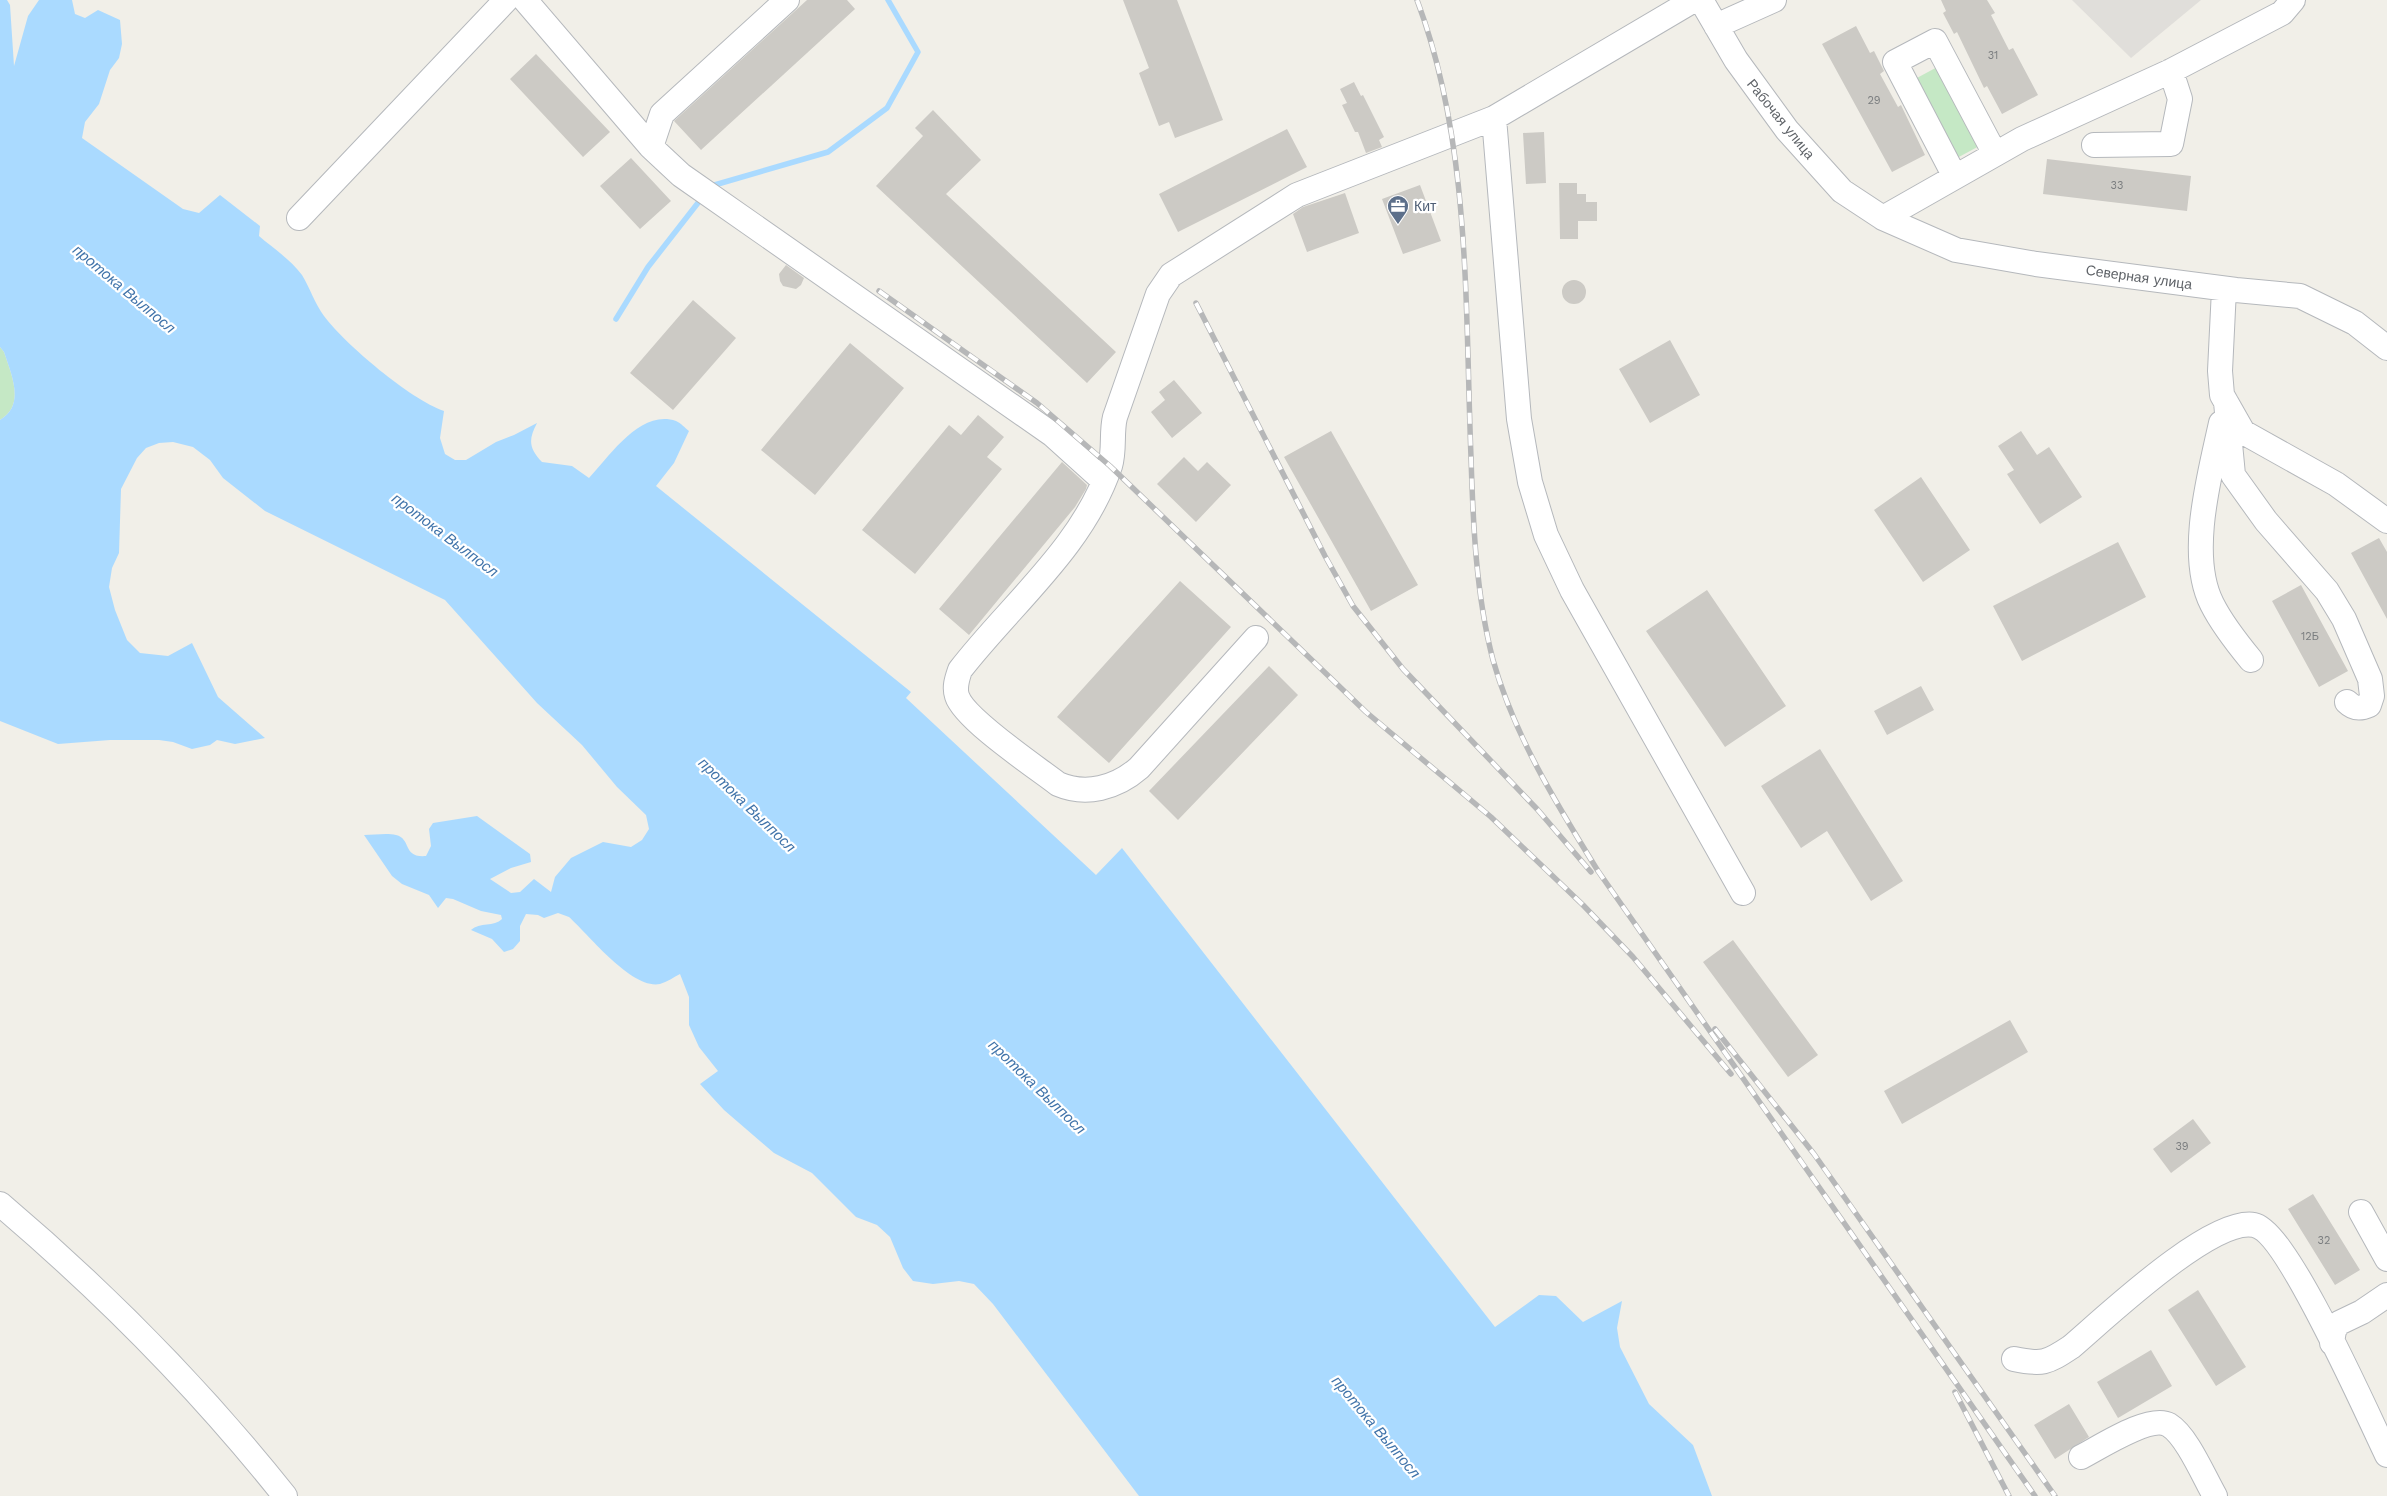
<svg xmlns="http://www.w3.org/2000/svg" width="2387" height="1496" font-family="'Work Sans',sans-serif">
<style>
.industrial{fill:#e0deda}
.green{fill:#c5e8c5}
.water{fill:#aadaff}
.lines{fill:none;stroke-linecap:round;stroke-linejoin:round}
.stream{stroke:#aadaff;stroke-width:5.5}
.building{fill:#cccac5}
.minor-casing{stroke:#b5b8bc;stroke-width:26}
.minor{stroke:#fff;stroke-width:24}
.rail-casing{stroke:#b6b7b8;stroke-width:5.5}
.rail{stroke:#fff;stroke-width:4;stroke-dasharray:11;stroke-linecap:butt}
.labels{text-anchor:middle;stroke-width:4.5;stroke-linejoin:round;paint-order:stroke}
.number-label{font-size:11px;fill:#7a7d7f}
.street-label{font-size:14px;fill:#5f6368;stroke:#fff}
.service-label{font-size:14px;fill:#4e5e75;stroke:#fff;text-anchor:start}
.water-label{font-size:15px;font-style:italic;fill:#4174aa;stroke:#fff}
</style>
<rect width="100%" height="100%" fill="#f1efe8"/>
<!-- industrial -->
<path class="industrial" d="M 2072,0 L 2201,0 L 2131,58 Z"/>
<!-- green -->
<path class="green" d="M 1941,65 L 1983,144 L 1957,158 L 1915,79 Z
M 0,347 L 4,352 C 11,374 26,405 0,420 Z"/>
<!-- water -->
<path class="water" d="M 0,0 L 7,0 L 10,5 L 14,66 L 28,16 L 39,0 L 72,0 L 75,14 L 85,18 L 98,10 L 120,20 L 122,44 L 119,58 L 110,70 L 99,104 L 85,122 L 82,138 L 183,209 L 199,213 L 220,195 L 260,226 L 259,236 C 273,248 291,260 302,275 C 310,288 315,304 324,316 C 346,345 410,399 444,411 L 440,438 L 445,454 L 455,460 L 466,460 L 496,442 L 514,435 L 537,423 C 528,440 529,448 542,462 L 572,466 L 589,478 C 610,456 640,409 676,421 C 681,423 685,428 689,431 L 674,463 L 656,486 L 911,692 L 906,698 L 1096,875 L 1122,848 L 1495,1327 L 1539,1295 L 1556,1296 L 1583,1322 L 1622,1301 L 1617,1328 L 1620,1347 L 1649,1404 L 1693,1445 L 1712,1496 L 1139,1496 L 993,1304 L 974,1284 L 959,1281 L 933,1284 L 913,1281 L 903,1268 L 890,1237 L 877,1225 L 856,1217 L 812,1173 L 774,1153 L 724,1110 L 700,1084 L 718,1071 L 699,1047 L 689,1025 L 689,997 L 680,974 C 674,977 667,982 660,984 C 632,990 588,934 569,917 L 558,913 L 544,918 L 538,915 L 526,914 L 520,926 L 520,941 L 513,949 L 504,952 L 492,939 L 471,930 C 480,922 494,927 502,919 L 501,915 L 481,911 L 453,899 L 446,898 L 438,908 L 429,895 L 402,884 L 392,876 L 364,835 C 374,835 387,833 396,835 C 412,839 402,858 426,856 L 431,846 L 429,829 L 433,823 L 477,816 L 530,854 L 531,862 L 511,868 L 490,879 L 511,893 L 520,892 L 534,879 L 551,892 L 555,877 L 571,858 L 603,842 L 631,847 L 642,840 L 649,829 L 646,815 L 617,787 L 582,745 L 537,703 L 445,600 L 265,511 L 223,478 L 210,460 L 193,447 L 173,442 L 159,443 L 146,448 L 137,458 L 121,489 L 119,553 L 112,568 L 109,587 L 115,610 L 127,640 L 140,653 L 168,656 L 192,643 L 218,697 L 265,738 L 235,744 L 217,740 L 210,745 L 192,749 L 173,742 L 159,740 L 110,740 L 58,744 L 0,721 L 0,420 C 26,405 11,374 4,352 L 0,347 Z"/>
<g class="lines">
<!-- stream -->
<path class="stream" d="M 711,186 L 828,152 L 887,108 L 918,52 L 888,0
M 616,319 L 648,267 L 701,199"/>
</g>
<!-- building -->
<path class="building" d="M 807,0 L 847,0 L 855,9 L 701,150 L 674,121 Z
M 1123,0 L 1177,0 L 1223,120 L 1175,138 L 1169,122 L 1159,126 L 1139,73 L 1149,68 Z
M 1941,0 L 1987,0 L 1995,13 L 1991,15 L 2009,50 L 2013,48 L 2038,95 L 2002,114 L 1987,86 L 1984,88 L 1957,32 L 1954,34 L 1943,13 L 1946,11 Z
M 1856,26 L 1870,53 L 1874,51 L 1884,71 L 1880,74 L 1898,107 L 1901,105 L 1925,155 L 1892,172 L 1822,44 Z
M 536,54 L 610,132 L 583,157 L 510,79 Z
M 1354,82 L 1361,96 L 1363,95 L 1384,137 L 1379,140 L 1382,147 L 1366,153 L 1358,132 L 1355,132 L 1342,105 L 1347,103 L 1340,89 Z
M 933,110 L 981,160 L 946,194 L 1116,352 L 1087,383 L 876,186 L 923,136 L 915,128 Z
M 1287,129 L 1307,167 L 1178,232 L 1159,194 Z
M 1544,132 L 1546,183 L 1526,184 L 1523,133 Z
M 631,158 L 671,201 L 640,229 L 600,186 Z
M 2047,159 L 2191,176 L 2187,211 L 2043,194 Z
M 1559,183 L 1577,183 L 1577,194 L 1586,194 L 1586,202 L 1597,202 L 1597,221 L 1578,221 L 1578,239 L 1560,239 Z
M 1420,185 L 1441,241 L 1403,254 L 1382,199 Z
M 1345,193 L 1359,233 L 1307,252 L 1293,214 L 1303,207 Z
M 786,265 L 804,278 L 801,285 L 796,289 L 783,286 L 780,281 L 779,274 Z
M1562 292a12 12 0 1 1 24 0a12 12 0 1 1-24 0Z
M 693,300 L 736,338 L 673,410 L 630,373 Z
M 1670,340 L 1700,395 L 1650,423 L 1619,369 Z
M 850,343 L 904,388 L 815,495 L 761,450 Z
M 1174,380 L 1202,413 L 1172,438 L 1151,412 L 1165,400 L 1159,392 Z
M 978,415 L 1004,437 L 987,457 L 1002,469 L 915,574 L 862,530 L 949,425 L 961,435 Z
M 1331,431 L 1418,585 L 1371,611 L 1284,457 Z
M 2021,431 L 2037,455 L 2049,447 L 2082,497 L 2040,524 L 2007,474 L 2014,470 L 1998,446 Z
M 1184,457 L 1198,471 L 1207,462 L 1231,485 L 1196,522 L 1157,484 Z
M 1062,462 L 1087,485 L 1086,489 L 1075,507 L 969,635 L 939,609 Z
M 1921,477 L 1970,550 L 1923,582 L 1874,510 Z
M 2379,538 L 2387,552 L 2387,619 L 2351,553 Z
M 2118,542 L 2146,597 L 2022,661 L 1993,606 Z
M 1180,581 L 1231,627 L 1109,763 L 1057,717 Z
M 2301,585 L 2348,671 L 2319,687 L 2272,601 Z
M 1707,590 L 1786,706 L 1725,747 L 1646,631 Z
M 1269,666 L 1298,695 L 1178,820 L 1149,791 Z
M 1921,686 L 1934,710 L 1887,735 L 1874,711 Z
M 1820,749 L 1903,881 L 1871,901 L 1827,831 L 1801,848 L 1761,786 Z
M 1733,940 L 1818,1055 L 1788,1077 L 1703,962 Z
M 2010,1020 L 2028,1052 L 1902,1124 L 1884,1091 Z
M 2193,1119 L 2211,1143 L 2171,1173 L 2153,1149 Z
M 2313,1194 L 2360,1270 L 2335,1285 L 2288,1209 Z
M 2198,1290 L 2246,1367 L 2216,1386 L 2168,1310 Z
M 2151,1350 L 2172,1386 L 2118,1418 L 2097,1382 Z
M 2069,1404 L 2089,1437 L 2055,1459 L 2034,1425 Z"/>
<g class="lines">
<!-- minor casing -->
<g class="minor-casing">
<path id="minor" d="M 525,0 L 651,147
M 787,0 L 662,114 L 651,147 L 681,175 L 1053,435 L 1104,481
M 1694,0 L 1494,118 L 1519,419 L 1530,482 L 1546,535 L 1572,590 L 1743,893
M 1701,0 L 1736,60 L 1787,130 L 1842,191 L 1883,218 L 1956,250 L 2036,264 L 2236,290 L 2300,296 L 2355,323 L 2387,348
M 1716,26 L 1774,0
M 2094,145 L 2171,144 L 2180,99 L 2171,71
M 1955,177 L 1895,62 L 1935,41 L 1995,154
M 299,218 L 506,0
M 1883,218 L 2022,139 L 2171,71 L 2282,13 L 2293,0
M 2224,289 L 2220,371 L 2222,395 L 2243,432 L 2336,484 L 2387,521
M 2226,402 L 2233,475 L 2266,521 L 2327,591 L 2344,619 L 2370,679 L 2372,696 L 2369,705 C 2360,709 2354,709 2347,702
M 2221,423 C 2210,474 2187,555 2212,604 C 2222,624 2237,643 2251,660
M 1256,638 L 1139,768 C 1116,788 1086,796 1058,784 C 1036,767 964,719 957,696 C 954,687 957,679 960,670 C 1011,604 1083,547 1110,466 C 1115,449 1111,433 1115,417 L 1158,294 L 1171,275 L 1297,195 L 1494,118
M 0,1204 C 105,1293 199,1388 285,1496
M 2361,1212 L 2387,1259
M 2332,1343 L 2334,1330 L 2339,1323 L 2362,1312 L 2387,1295
M 2014,1359 C 2042,1365 2047,1363 2071,1347 C 2104,1319 2211,1217 2254,1225 C 2287,1231 2369,1418 2387,1455
M 2081,1457 C 2099,1448 2150,1414 2169,1425 C 2187,1436 2204,1477 2215,1496"/>
</g>
<!-- minor -->
<use href="#minor" class="minor"/>
<!-- rail casing -->
<g class="rail-casing">
<path id="rail" d="M 1417,0 C 1471,143 1465,306 1471,457 C 1473,524 1476,595 1493,660 C 1514,735 1557,805 1598,871 L 2035,1496
M 879,291 L 1037,403 L 1110,466 L 1366,712 L 1491,817 L 1583,905 L 1633,957 L 1731,1074
M 1196,303 L 1325,556 L 1353,606 L 1403,669 L 1537,809 L 1591,872
M 1715,1029 L 1814,1154 L 2055,1496
M 1955,1392 L 2009,1496"/>
</g>
<!-- rail -->
<use href="#rail" class="rail"/>
</g>
<!-- icons -->
<defs>
<g id="office-pin" transform="scale(1.125)"><path d="M0 17L-7.5 6A9.5 9.5 0 1 1 7.5 6Z" fill="#5c6f8a" stroke="#fff"/><path d="M-6-3h4V-5.5h4V-3h4V5H-6ZM-1-4.5V-3h2v-1.5ZM-6 0V1H6V0Z" fill="#fff"/></g>
</defs>
<g fill-rule="evenodd">
<use href="#office-pin" x="1398" y="206"/>
</g>
<g class="labels">
<!-- number labels -->
<g class="number-label">
<text x="1993" y="59">31</text>
<text x="1874" y="104">29</text>
<text x="2117" y="189">33</text>
<text x="2310" y="640">12Б</text>
<text x="2182" y="1150">39</text>
<text x="2324" y="1244">32</text>
</g>
<!-- street labels -->
<g class="street-label">
<text transform="translate(1781 119) rotate(51)" y="5">Рабочая улица</text>
<text transform="translate(2139 277) rotate(8)" y="5">Северная улица</text>
</g>
<!-- service labels -->
<g class="service-label">
<text x="1414" y="211">Кит</text>
</g>
<!-- water labels -->
<g class="water-label">
<text transform="translate(124 289) rotate(40)" y="5">протока Вылпосл</text>
<text transform="translate(445 535) rotate(37)" y="5">протока Вылпосл</text>
<text transform="translate(747 805) rotate(44)" y="5">протока Вылпосл</text>
<text transform="translate(1037 1087) rotate(44)" y="5">протока Вылпосл</text>
<text transform="translate(1376 1427) rotate(50)" y="5">протока Вылпосл</text>
</g>
</g>
</svg>
